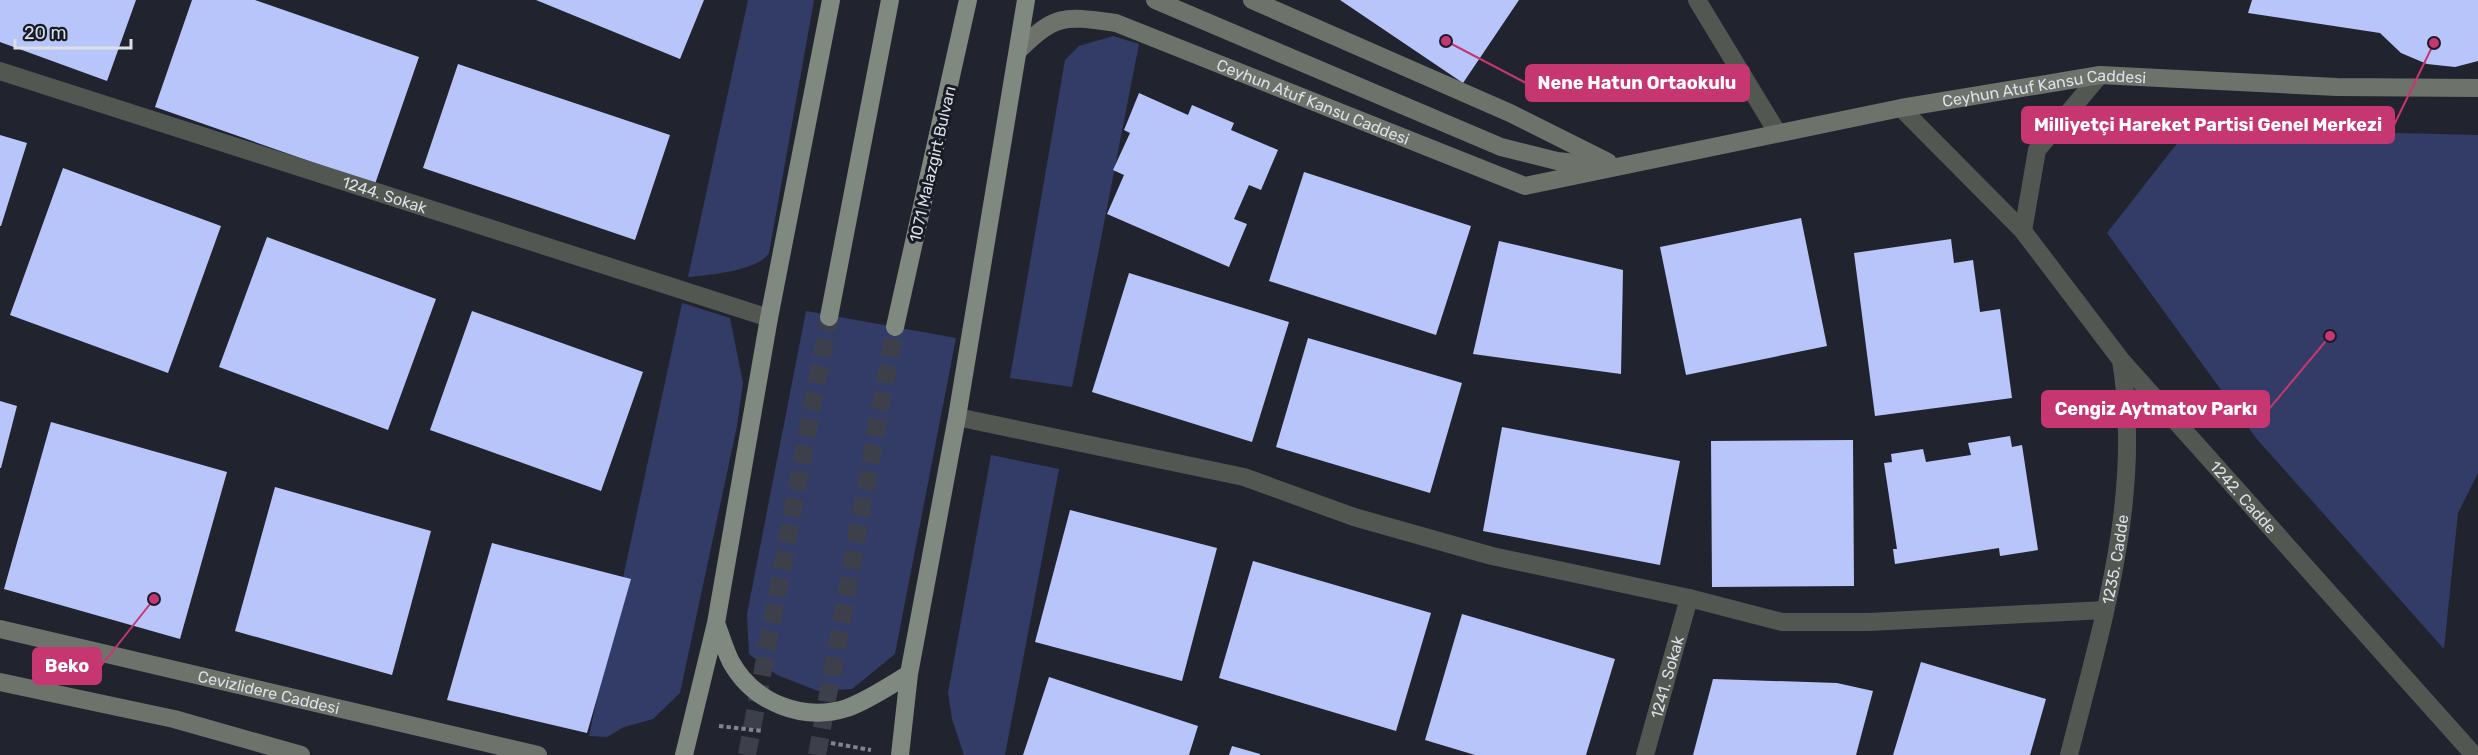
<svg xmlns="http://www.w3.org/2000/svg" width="2478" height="755" font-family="Rubik,sans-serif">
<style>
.green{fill:#333c67}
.building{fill:#b8c5fb}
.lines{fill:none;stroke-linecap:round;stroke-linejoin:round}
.primary-tunnel{stroke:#3d404a;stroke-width:18;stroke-dasharray:18 9;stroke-linecap:butt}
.path{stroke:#81848d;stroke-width:4;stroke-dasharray:4.5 3;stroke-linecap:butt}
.street{stroke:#535752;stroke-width:18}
.secondary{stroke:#6d736b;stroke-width:18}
.primary{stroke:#80897f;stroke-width:18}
.labels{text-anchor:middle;stroke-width:6;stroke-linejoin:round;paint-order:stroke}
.street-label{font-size:16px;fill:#dddfe6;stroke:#181b25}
.leader{fill:none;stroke:#c63670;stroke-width:2}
.callout-dot{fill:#c63670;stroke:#181b25;stroke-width:2}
.callout{fill:#c63670;stroke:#c63670;stroke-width:2}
.callout-label{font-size:18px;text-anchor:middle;font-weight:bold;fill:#fff}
</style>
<rect width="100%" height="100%" fill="#21242f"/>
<!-- green -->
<path class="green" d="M 748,0 L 814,0 L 769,253 C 758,271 709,275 688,277 Z
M 1113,36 L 1139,44 L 1072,387 L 1010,378 L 1065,60 L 1079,46 Z
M 2189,128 L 2478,135 L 2478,473 L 2458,513 L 2444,649 L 2256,438 L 2107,233 Z
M 682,303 L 730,318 L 743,383 L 737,426 L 680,693 L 653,719 L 624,727 L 607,737 L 589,736 Z
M 806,311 L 956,338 L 895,654 L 852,689 L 818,691 L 777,675 L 749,654 L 747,614 Z
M 991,455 L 1059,469 L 1005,755 L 964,755 L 952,719 L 948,693 Z"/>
<!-- building -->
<path class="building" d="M 0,0 L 136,0 L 107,81 L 0,42 Z
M 192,0 L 255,0 L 419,57 L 375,184 L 155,107 Z
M 536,0 L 704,0 L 680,59 Z
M 1340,0 L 1519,0 L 1463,83 Z
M 2252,0 L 2478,0 L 2478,61 L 2455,67 L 2427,64 L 2401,53 L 2380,33 L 2248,13 Z
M 458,64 L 670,135 L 635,240 L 423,168 Z
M 1139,93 L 1188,115 L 1192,105 L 1234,123 L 1231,130 L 1278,150 L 1261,190 L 1249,185 L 1234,219 L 1247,224 L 1229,267 L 1107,214 L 1124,175 L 1113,170 L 1130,133 L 1124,130 Z
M 0,135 L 27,143 L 1,226 L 0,226 Z
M 63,168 L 221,226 L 168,373 L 10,315 Z
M 1304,172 L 1471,226 L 1436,335 L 1269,281 Z
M 1801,218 L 1827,346 L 1686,375 L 1660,247 Z
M 267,237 L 436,299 L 388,430 L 219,367 Z
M 1951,239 L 1954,263 L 1973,260 L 1980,312 L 2000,309 L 2012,398 L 1875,416 L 1854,253 Z
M 1499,241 L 1623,270 L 1621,374 L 1473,354 Z
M 1129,273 L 1289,322 L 1252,442 L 1092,392 Z
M 472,311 L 643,372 L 601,491 L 430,430 Z
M 1308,338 L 1462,383 L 1430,493 L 1276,447 Z
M 0,401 L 17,406 L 1,468 L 0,468 Z
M 51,422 L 227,472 L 180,639 L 4,589 Z
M 1502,427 L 1680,461 L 1660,565 L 1483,531 Z
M 2010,436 L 2012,447 L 2022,445 L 2038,550 L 2000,556 L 1999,548 L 1895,564 L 1893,549 L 1897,549 L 1884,463 L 1892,462 L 1891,454 L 1923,449 L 1926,462 L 1971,455 L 1968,443 Z
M 1853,440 L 1854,586 L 1712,587 L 1711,441 Z
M 275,487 L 431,531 L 392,675 L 235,631 Z
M 1070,510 L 1217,548 L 1182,681 L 1035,642 Z
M 492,543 L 631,579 L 587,733 L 447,700 Z
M 1253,561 L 1431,613 L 1396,731 L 1219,678 Z
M 1462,614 L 1615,659 L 1586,755 L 1475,755 L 1425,740 Z
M 1921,662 L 2046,699 L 2030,755 L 1893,755 Z
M 1049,677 L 1198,726 L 1189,755 L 1023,755 Z
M 1713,679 L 1837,683 L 1873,691 L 1856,755 L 1693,755 Z
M 1232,746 L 1260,754 L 1260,755 L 1229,755 Z"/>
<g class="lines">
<!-- primary-tunnel -->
<path class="primary-tunnel" d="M 747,755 L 829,317
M 817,755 L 895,327"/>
<!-- path -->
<path class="path" d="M 719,726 L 762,731
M 831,743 L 871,750"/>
<!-- street -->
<g class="street">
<path d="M 1697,0 L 1777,132"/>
<path id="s1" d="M 0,71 L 769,318"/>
<path id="s2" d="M 1901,108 L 2023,231 L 2121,360 L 2474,755"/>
<path d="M 2023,231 L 2037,150 L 2100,75"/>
<path d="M 957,417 L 1244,477 L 1354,517 L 1492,556 L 1689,598 L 1782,622 L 1869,622 L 2105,610"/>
<path id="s3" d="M 1645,755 L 1689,598"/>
<path id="s4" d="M 2069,755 C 2102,624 2143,497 2121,360"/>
</g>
<!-- secondary -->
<g class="secondary">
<path d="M 1155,0 L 1501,147 L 1557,161 L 1598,165"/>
<path d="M 1252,0 L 1510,113 L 1608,162"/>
<path id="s5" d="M 1018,51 C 1056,13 1065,16 1116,23 L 1525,186 L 1901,108 L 2100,75 L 2337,87 L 2478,88"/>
<path id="s6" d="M 0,629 L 538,755"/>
<path d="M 0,682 L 174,719 L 301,755"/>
</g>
<!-- primary -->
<path class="primary" d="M 829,317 L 890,0
M 895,327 L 968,0
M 716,623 C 721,636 725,650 731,662 C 754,703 803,722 847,708 C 869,700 889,686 909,674
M 684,755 L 716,623 L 769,318 L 831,0
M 900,755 L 909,674 L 957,417 L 1026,0"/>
</g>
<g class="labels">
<!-- street labels -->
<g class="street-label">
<text dy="6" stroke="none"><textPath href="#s5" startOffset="1078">Ceyhun Atuf Kansu Caddesi</textPath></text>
<text dy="6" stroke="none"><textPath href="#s5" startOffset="321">Ceyhun Atuf Kansu Caddesi</textPath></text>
<text transform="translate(932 164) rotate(-77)" y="6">1071 Malazgirt Bulvarı</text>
<text dy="6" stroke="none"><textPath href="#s1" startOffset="404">1244. Sokak</textPath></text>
<text dy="6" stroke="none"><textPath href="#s2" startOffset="519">1242. Cadde</textPath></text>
<text dy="6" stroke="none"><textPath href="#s4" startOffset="201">1235. Cadde</textPath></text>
<text dy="6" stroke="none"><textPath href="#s3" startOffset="81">1241. Sokak</textPath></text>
<text dy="6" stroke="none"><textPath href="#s6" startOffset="276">Cevizlidere Caddesi</textPath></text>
</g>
</g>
<!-- callouts -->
<path class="leader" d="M1446 41L1526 83M2434 43L2394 125M2330 336L2269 409M154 599L101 666"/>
<g class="callout-dot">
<circle cx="1446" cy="41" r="6"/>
<circle cx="2434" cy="43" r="6"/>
<circle cx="2330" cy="336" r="6"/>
<circle cx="154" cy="599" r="6"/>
</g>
<g class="callout">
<rect x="1526" y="65" width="223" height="36" rx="6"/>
<rect x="2022" y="107" width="372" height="36" rx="6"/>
<rect x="2042" y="391" width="227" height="36" rx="6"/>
<rect x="33" y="648" width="68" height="36" rx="6"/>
</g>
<g class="callout-label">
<text x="1637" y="89">Nene Hatun Ortaokulu</text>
<text x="2208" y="131">Milliyetçi Hareket Partisi Genel Merkezi</text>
<text x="2156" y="415">Cengiz Aytmatov Parkı</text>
<text x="67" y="672">Beko</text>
</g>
<!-- scale -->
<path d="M15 39v9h116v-9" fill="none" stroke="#dddfe6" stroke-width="3"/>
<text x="24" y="39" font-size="18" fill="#dddfe6" stroke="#181b25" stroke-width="4.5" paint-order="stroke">20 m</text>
</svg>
